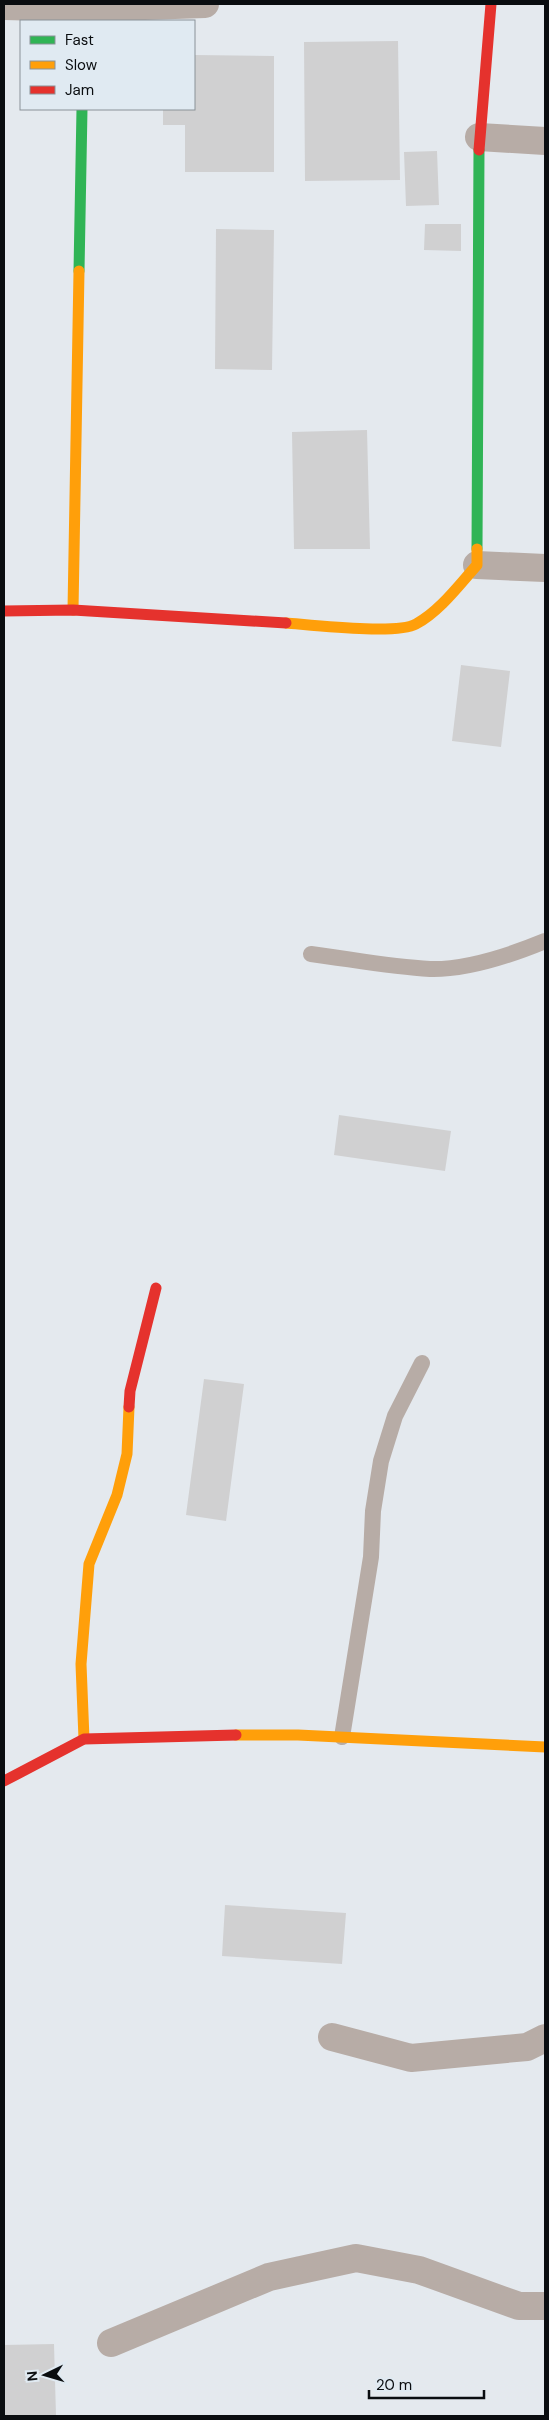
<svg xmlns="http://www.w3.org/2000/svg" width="549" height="2420" font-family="'DM Sans',sans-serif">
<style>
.building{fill:#d0d0d1}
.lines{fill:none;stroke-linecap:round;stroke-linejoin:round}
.lane{stroke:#b7aca6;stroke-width:16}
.street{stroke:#b7aca6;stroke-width:28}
.fast{stroke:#30b455;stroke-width:11}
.slow{stroke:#ff9f0a;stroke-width:11}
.jam{stroke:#e5322d;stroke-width:11}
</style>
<rect width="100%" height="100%" fill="#e4e9ee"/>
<!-- building -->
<path class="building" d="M 398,41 L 400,180 L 305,181 L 304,42 Z
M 194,55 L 274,56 L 274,172 L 185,172 L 185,125 L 163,125 L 163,109 L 194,109 Z
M 437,151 L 439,205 L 406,206 L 404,152 Z
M 425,224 L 461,224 L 461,251 L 424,250 Z
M 216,229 L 274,230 L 272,370 L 215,369 Z
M 367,430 L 370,549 L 294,549 L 292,432 Z
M 461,665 L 510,671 L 501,747 L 452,741 Z
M 339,1115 L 451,1131 L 445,1171 L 334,1155 Z
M 204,1379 L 244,1384 L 226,1521 L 186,1515 Z
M 225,1905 L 346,1913 L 342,1964 L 222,1956 Z
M 54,2344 L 56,2416 L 4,2416 L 4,2345 Z"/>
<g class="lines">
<!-- lane -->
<path class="lane" d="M 311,954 C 350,959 390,967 430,969 C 468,970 511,955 545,941
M 342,1737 L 371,1557 L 373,1511 L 381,1461 L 395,1416 L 422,1363"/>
<!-- street -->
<path class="street" d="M 4,6 L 84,8 L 205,4
M 479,137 L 545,141
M 477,565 L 545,568
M 332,2037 L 411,2058 L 527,2047 L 545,2038
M 111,2343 L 269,2277 L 356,2258 L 419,2270 L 519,2306 L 545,2306"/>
<!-- fast -->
<path class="fast" d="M 79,271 L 82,109
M 477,549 L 479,150"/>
<!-- slow -->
<path class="slow" d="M 73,610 L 79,271
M 286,623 C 312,625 397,635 416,624 C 440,611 459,585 477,565 L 477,549
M 236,1735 L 298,1735 L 545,1747
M 84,1739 L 81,1664 L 89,1564 L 117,1495 L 127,1454 L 129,1407"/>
<!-- jam -->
<path class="jam" d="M 479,150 L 491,4
M 4,611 L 73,610 L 286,623
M 129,1407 L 130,1391 L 156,1288
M 4,1781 L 84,1739 L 236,1735"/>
</g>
<!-- border -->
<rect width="549" height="2420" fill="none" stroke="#0a0d10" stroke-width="10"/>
<!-- legend -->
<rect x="20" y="20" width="175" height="90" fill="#e0eaf2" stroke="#8a9298"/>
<rect x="30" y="36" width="25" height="8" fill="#30b455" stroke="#8a9298"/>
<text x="65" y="45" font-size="15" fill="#0a0d10">Fast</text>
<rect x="30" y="61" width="25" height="8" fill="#ff9f0a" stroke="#8a9298"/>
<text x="65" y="70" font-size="15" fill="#0a0d10">Slow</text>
<rect x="30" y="86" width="25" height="8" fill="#e5322d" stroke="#8a9298"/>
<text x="65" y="95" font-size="15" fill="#0a0d10">Jam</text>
<!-- north arrow -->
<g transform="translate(45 2375) rotate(265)" stroke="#e0eaf2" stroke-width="4" paint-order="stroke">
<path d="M0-4L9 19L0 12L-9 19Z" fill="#0a0d10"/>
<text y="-8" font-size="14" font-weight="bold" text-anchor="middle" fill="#0a0d10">N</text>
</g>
<!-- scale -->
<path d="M369 2390v8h115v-8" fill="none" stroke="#0a0d10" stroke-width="2.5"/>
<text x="376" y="2390" font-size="15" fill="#0a0d10" stroke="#e0eaf2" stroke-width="4" paint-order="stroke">20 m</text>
</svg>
